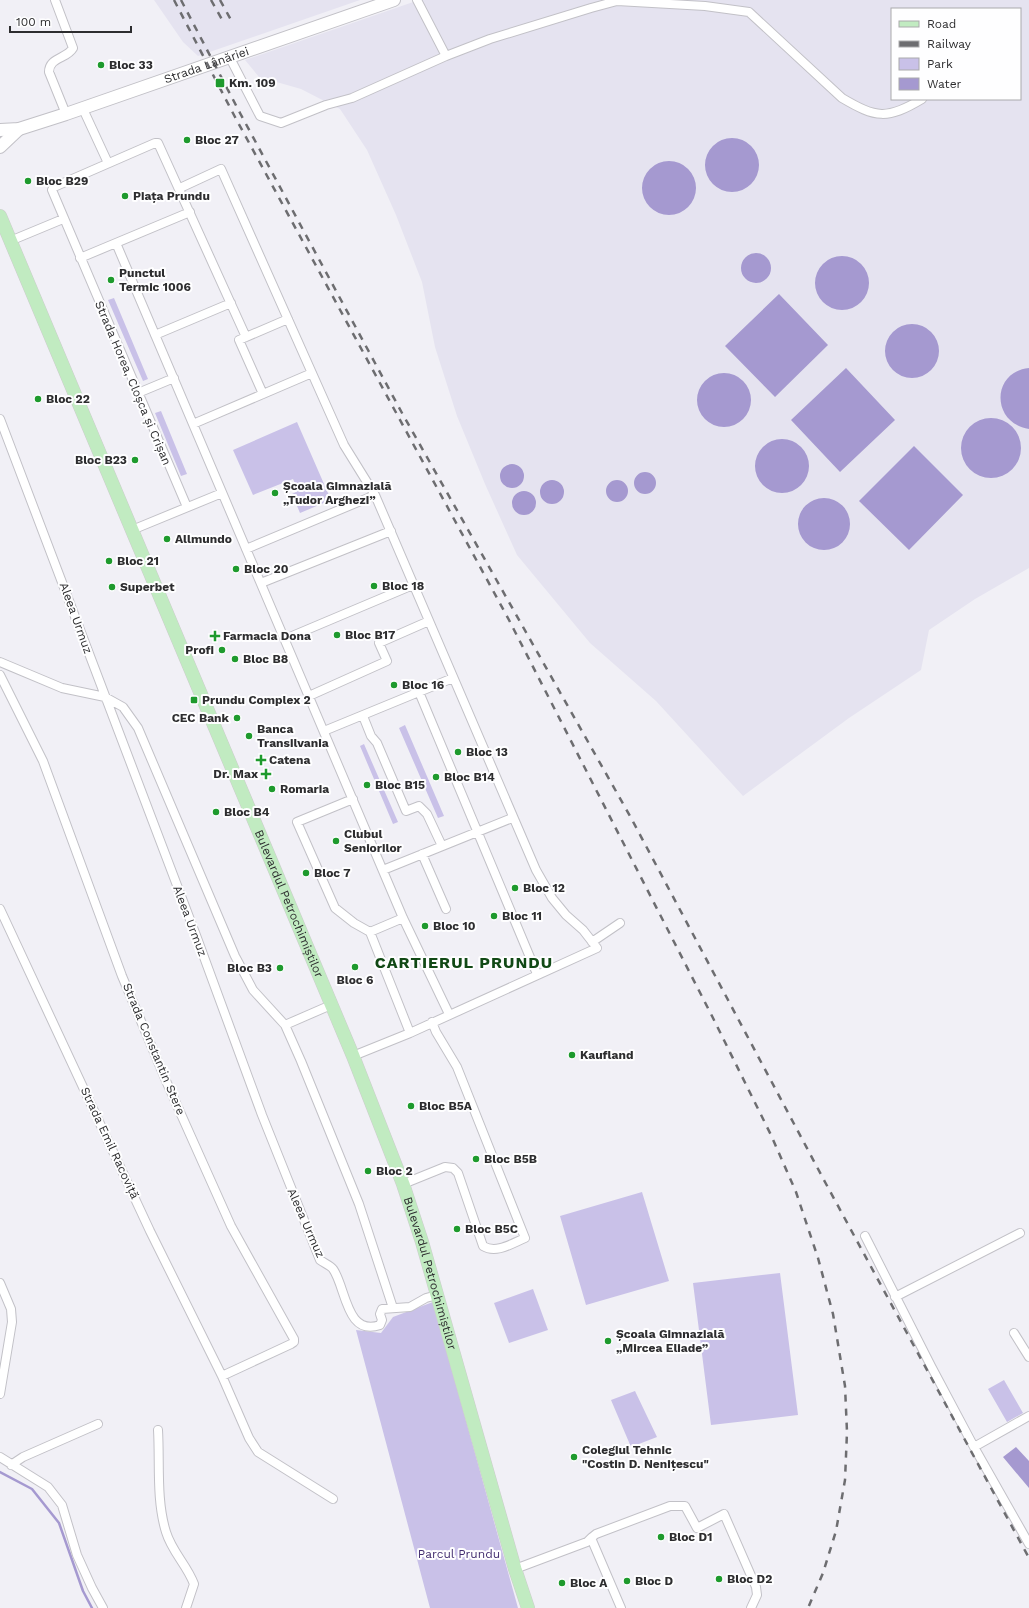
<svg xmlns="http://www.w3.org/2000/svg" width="1029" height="1608" font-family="'Work Sans',sans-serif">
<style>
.built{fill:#e5e3f0;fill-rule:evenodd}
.green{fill:#c9c1e8}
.water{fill:#a599d0}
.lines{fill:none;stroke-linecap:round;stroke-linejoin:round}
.stream{stroke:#a599d0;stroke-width:2.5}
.street-casing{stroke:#c2c1c7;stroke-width:10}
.secondary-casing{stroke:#c2c1c7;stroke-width:14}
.primary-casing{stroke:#cdcdcd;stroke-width:14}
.street{stroke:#fff;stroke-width:8}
.secondary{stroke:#fff;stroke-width:12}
.primary{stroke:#c1ebc1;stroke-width:13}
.rail{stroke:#6d6d70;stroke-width:2.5;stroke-dasharray:7 7;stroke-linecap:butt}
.poi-dot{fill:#1e9a2d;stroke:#fefeff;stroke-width:1.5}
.labels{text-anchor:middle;stroke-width:4;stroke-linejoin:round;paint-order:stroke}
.poi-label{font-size:12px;font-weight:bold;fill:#2d2d2f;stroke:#fefeff;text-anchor:start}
.street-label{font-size:12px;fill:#2d2d2f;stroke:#fefeff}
.park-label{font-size:12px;fill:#422d6f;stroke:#fefeff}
.district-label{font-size:16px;font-weight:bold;letter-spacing:1px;fill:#114915;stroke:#fefeff}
</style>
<rect width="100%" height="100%" fill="#f1f0f6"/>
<!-- built -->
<path class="built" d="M 154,0 L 360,0 L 198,56 L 183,42 Z
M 419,0 L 1029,0 L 1029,568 L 975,599 L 929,630 L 921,670 L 849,718 L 743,796 L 656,701 L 590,643 L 517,555 L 485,484 L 457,416 L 435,347 L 422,282 L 396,215 L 367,150 L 340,109 L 301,89 L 259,77 L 245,60 ZM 892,9 L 1020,9 L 1020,99 L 892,99 Z"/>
<!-- green -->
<path class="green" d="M 114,298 L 148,379 L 143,381 L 108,300 Z
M 161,411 L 187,474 L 181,476 L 155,413 Z
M 297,422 L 331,500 L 300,513 L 292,494 L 298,491 L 293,479 L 253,495 L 233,450 Z
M 405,725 L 444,816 L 438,818 L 399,728 Z
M 364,744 L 398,822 L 393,824 L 360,746 Z
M 642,1192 L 669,1281 L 586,1305 L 560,1216 Z
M 780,1273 L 798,1415 L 711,1425 L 693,1283 Z
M 533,1289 L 548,1330 L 509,1343 L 494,1303 Z
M 433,1302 L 518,1608 L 430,1608 L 356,1330 L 381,1333 L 393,1317 Z
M 1004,1380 L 1023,1413 L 1007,1422 L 988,1389 Z
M 635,1391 L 657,1437 L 631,1447 L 611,1400 Z"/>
<!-- water -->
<path class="water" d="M705 165a27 27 0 1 1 54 0a27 27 0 1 1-54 0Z
M642 188a27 27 0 1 1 54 0a27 27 0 1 1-54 0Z
M741 268a15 15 0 1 1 30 0a15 15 0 1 1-30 0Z
M815 283a27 27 0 1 1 54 0a27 27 0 1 1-54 0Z
M 779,294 L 828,345 L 775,397 L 725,346 Z
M885 351a27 27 0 1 1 54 0a27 27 0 1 1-54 0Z
M 846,368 L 895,420 L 840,472 L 791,420 Z
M 1029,368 L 1029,429 C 991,423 991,372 1029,368 Z
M697 400a27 27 0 1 1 54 0a27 27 0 1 1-54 0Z
M961 448a30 30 0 1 1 60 0a30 30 0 1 1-60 0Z
M755 466a27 27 0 1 1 54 0a27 27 0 1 1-54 0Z
M 914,446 L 963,495 L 909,550 L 859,501 Z
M500 476a12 12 0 1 1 24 0a12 12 0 1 1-24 0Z
M634 483a11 11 0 1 1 22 0a11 11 0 1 1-22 0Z
M606 491a11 11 0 1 1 22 0a11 11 0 1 1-22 0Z
M540 492a12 12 0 1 1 24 0a12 12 0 1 1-24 0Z
M512 503a12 12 0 1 1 24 0a12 12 0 1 1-24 0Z
M798 524a26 26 0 1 1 52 0a26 26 0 1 1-52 0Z
M 1016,1447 L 1029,1461 L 1029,1488 L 1003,1457 Z"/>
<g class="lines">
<!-- stream -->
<path class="stream" d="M 0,1472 L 32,1489 L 59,1523 L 83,1591 L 92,1608"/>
<!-- street casing -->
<g class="street-casing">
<path id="street" d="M 55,0 L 73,48 C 67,59 49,57 49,72 L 66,114
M 417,0 L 446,56
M 230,58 L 260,116 L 281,123 L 326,105 L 352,98 L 446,56 L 490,39 L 591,8 L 617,1 L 705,6 L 749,12 L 842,98 C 876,118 887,120 922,99
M 83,109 L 108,163
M 180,188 L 221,169 L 344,445 L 375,495 L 536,870 L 552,898 L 566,915 L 583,930 L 597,948 L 410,1033 L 353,1056
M 10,241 L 63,219
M 116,243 L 403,918 L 449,1014
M 80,258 L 190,212
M 155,335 L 231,303
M 138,393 L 174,378
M 263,394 L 239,340 L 288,319
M 0,419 L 197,938 L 262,1115 L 320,1260 C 324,1263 331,1266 333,1269 C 346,1287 346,1337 380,1325 L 382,1320 L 380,1314 L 382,1309 L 410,1307 L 426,1298 L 437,1295
M 193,424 L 312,373
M 187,507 L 52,190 L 54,187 L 155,143 L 158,143 L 246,337
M 132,530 L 222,493
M 246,549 L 375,495
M 261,583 L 391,531
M 285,639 L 413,585
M 0,662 L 62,688 L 105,697 L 123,707 L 138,728 L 235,956 L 253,990 L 285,1025 L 331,1005
M 0,675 L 43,761 L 122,976 L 167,1083 L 231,1226 L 294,1339 L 294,1342 L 291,1344 L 222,1376
M 419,692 L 537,974
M 309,696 L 387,661 L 379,643 L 429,621
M 363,716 L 371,736 L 377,743 L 406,811 L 419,806 L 427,814 L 442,846
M 324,731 L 453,678
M 353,799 L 297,822 L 335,908 L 354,923 L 370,932 L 410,1033
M 422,854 L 446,909
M 383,870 L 512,818
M 0,909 L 150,1231 L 222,1376 L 249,1438 L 258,1452 L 333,1499
M 370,932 L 403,918
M 592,942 L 620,923
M 285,1025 L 301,1061 L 359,1204 L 393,1308
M 403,1184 L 445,1167 L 453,1168 L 458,1173 L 483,1246 C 496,1254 511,1244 525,1238 L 457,1067 L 436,1032 L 432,1022
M 865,1236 L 931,1366 L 974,1447
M 0,1283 L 11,1309 L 12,1322 L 0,1394
M 895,1297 L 1020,1233
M 1014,1333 L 1029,1357
M 1029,1416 L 974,1447 L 1029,1544
M 158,1430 C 160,1463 156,1500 166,1532 C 172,1552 187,1565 194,1584 L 186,1608
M 0,1457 L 48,1487 L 62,1505 L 77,1555 L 92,1588 L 103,1608
M 11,1465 L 23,1457 L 98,1424
M 591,1538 L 596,1534 L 670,1506 L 685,1506 L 697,1528 L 724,1514 L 756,1587 L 757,1595 L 751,1608
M 515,1569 L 587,1542 L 591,1538 L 621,1608"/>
</g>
<!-- secondary casing -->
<g class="secondary-casing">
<g id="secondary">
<path id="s1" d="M 0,130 L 19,129 L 66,114 L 394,0"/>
<path d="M 0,147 L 19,129"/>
</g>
</g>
<!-- primary casing -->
<g class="primary-casing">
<g id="primary">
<path id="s2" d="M 0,216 L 353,1056 L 403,1184 L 422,1242 L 515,1569 L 528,1608"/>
</g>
</g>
<!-- street -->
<use href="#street" class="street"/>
<!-- secondary -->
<use href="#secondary" class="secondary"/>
<!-- primary -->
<use href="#primary" class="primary"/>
<!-- rail -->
<path class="rail" d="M 174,0 L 235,117 L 509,620 L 712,1016 L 771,1135 L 796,1192 L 818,1258 L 833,1314 L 845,1386 L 847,1432 L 845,1480 L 836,1531 L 823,1573 L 808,1608
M 181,0 L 240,113 L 402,413 L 630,816 L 825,1182 L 1029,1558
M 211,0 L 224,23
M 220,0 L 231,20"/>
</g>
<!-- markers -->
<g class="poi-dot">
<circle cx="101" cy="65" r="4"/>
<rect x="215" y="78" width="10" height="10" rx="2"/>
<circle cx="187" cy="140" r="4"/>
<circle cx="28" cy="181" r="4"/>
<circle cx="125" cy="196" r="4"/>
<circle cx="111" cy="280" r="4"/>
<circle cx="38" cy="399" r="4"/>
<circle cx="135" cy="460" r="4"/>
<circle cx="275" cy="493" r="4"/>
<circle cx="167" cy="539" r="4"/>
<circle cx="109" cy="561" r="4"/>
<circle cx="236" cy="569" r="4"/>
<circle cx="374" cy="586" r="4"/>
<circle cx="112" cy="587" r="4"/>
<circle cx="337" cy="635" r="4"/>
<path d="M213 630h4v4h4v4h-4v4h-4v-4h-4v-4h4z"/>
<circle cx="222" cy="650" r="4"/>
<circle cx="235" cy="659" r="4"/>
<circle cx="394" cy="685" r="4"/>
<rect x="190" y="696" width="8" height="8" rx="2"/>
<circle cx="237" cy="718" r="4"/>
<circle cx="249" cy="736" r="4"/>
<circle cx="458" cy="752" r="4"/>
<path d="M259 754h4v4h4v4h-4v4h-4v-4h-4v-4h4z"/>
<path d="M264 768h4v4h4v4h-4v4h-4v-4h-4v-4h4z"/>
<circle cx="436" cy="777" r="4"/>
<circle cx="367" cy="785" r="4"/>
<circle cx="272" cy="789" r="4"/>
<circle cx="216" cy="812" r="4"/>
<circle cx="336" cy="841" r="4"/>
<circle cx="306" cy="873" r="4"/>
<circle cx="515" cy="888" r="4"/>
<circle cx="494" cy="916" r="4"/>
<circle cx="425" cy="926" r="4"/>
<circle cx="355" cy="967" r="4"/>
<circle cx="280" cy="968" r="4"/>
<circle cx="572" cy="1055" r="4"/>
<circle cx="411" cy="1106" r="4"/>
<circle cx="476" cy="1159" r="4"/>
<circle cx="368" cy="1171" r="4"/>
<circle cx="457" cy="1229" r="4"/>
<circle cx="608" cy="1341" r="4"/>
<circle cx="574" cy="1457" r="4"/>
<circle cx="661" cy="1537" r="4"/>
<circle cx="719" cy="1579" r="4"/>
<circle cx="627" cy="1581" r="4"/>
<circle cx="562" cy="1583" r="4"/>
</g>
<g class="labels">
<!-- poi labels -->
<g class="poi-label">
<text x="109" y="69">Bloc 33</text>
<text x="229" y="87">Km. 109</text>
<text x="195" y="144">Bloc 27</text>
<text x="36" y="185">Bloc B29</text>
<text x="133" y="200">Piața Prundu</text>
<text x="119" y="277">Punctul<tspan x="119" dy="14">Termic 1006</tspan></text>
<text x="46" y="403">Bloc 22</text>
<text x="127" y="464" text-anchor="end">Bloc B23</text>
<text x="283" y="490">Școala Gimnazială<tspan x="283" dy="14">„Tudor Arghezi”</tspan></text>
<text x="175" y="543">Allmundo</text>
<text x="117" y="565">Bloc 21</text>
<text x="244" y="573">Bloc 20</text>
<text x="382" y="590">Bloc 18</text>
<text x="120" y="591">Superbet</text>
<text x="345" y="639">Bloc B17</text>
<text x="223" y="640">Farmacia Dona</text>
<text x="214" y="654" text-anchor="end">Profi</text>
<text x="243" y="663">Bloc B8</text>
<text x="402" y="689">Bloc 16</text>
<text x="202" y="704">Prundu Complex 2</text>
<text x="229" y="722" text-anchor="end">CEC Bank</text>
<text x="257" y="733">Banca<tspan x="257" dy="14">Transilvania</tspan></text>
<text x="466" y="756">Bloc 13</text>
<text x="269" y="764">Catena</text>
<text x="258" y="778" text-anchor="end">Dr. Max</text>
<text x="444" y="781">Bloc B14</text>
<text x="375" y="789">Bloc B15</text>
<text x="280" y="793">Romaria</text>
<text x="224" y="816">Bloc B4</text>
<text x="344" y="838">Clubul<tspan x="344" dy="14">Seniorilor</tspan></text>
<text x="314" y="877">Bloc 7</text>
<text x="523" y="892">Bloc 12</text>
<text x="502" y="920">Bloc 11</text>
<text x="433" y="930">Bloc 10</text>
<text x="272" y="972" text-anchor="end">Bloc B3</text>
<text x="355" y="984" text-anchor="middle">Bloc 6</text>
<text x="580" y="1059">Kaufland</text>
<text x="419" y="1110">Bloc B5A</text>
<text x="484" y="1163">Bloc B5B</text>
<text x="376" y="1175">Bloc 2</text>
<text x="465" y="1233">Bloc B5C</text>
<text x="616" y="1338">Școala Gimnazială<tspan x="616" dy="14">„Mircea Eliade”</tspan></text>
<text x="582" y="1454">Colegiul Tehnic<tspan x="582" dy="14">"Costin D. Nenițescu"</tspan></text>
<text x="669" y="1541">Bloc D1</text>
<text x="727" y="1583">Bloc D2</text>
<text x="635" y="1585">Bloc D</text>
<text x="570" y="1587">Bloc A</text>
</g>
<!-- street labels -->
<g class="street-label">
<text dy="4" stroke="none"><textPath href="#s1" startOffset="217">Strada Lânăriei</textPath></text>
<text transform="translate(133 383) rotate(67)" y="4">Strada Horea, Cloșca și Crișan</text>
<text transform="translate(76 618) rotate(70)" y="4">Aleea Urmuz</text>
<text dy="4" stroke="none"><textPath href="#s2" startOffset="746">Bulevardul Petrochimiștilor</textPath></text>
<text transform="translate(190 921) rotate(69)" y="4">Aleea Urmuz</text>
<text transform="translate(154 1049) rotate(67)" y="4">Strada Constantin Stere</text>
<text transform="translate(110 1143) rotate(65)" y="4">Strada Emil Racoviță</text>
<text transform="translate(306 1223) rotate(66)" y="4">Aleea Urmuz</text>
<text dy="4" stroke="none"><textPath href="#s2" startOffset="1142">Bulevardul Petrochimiștilor</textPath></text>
</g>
<!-- park labels -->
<g class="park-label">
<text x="459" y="1558">Parcul Prundu</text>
</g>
<!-- district labels -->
<g class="district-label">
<text x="464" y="968">CARTIERUL PRUNDU</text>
</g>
</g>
<!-- legend -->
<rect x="891" y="8" width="130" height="92" fill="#fefeff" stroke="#aaaaac"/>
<rect x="899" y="21" width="20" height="6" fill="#c1ebc1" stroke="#aaaaac"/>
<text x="927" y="28" font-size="12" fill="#2d2d2f">Road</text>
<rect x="899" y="41" width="20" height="6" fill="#6d6d70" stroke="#aaaaac"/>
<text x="927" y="48" font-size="12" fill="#2d2d2f">Railway</text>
<rect x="899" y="58" width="20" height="12" fill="#c9c1e8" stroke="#aaaaac"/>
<text x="927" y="68" font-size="12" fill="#2d2d2f">Park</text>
<rect x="899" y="78" width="20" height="12" fill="#a599d0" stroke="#aaaaac"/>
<text x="927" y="88" font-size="12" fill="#2d2d2f">Water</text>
<!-- scale -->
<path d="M10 26v6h121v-6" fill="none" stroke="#2d2d2f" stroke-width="2"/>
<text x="16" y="26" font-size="12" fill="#2d2d2f" stroke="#fefeff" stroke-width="3" paint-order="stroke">100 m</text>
</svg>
